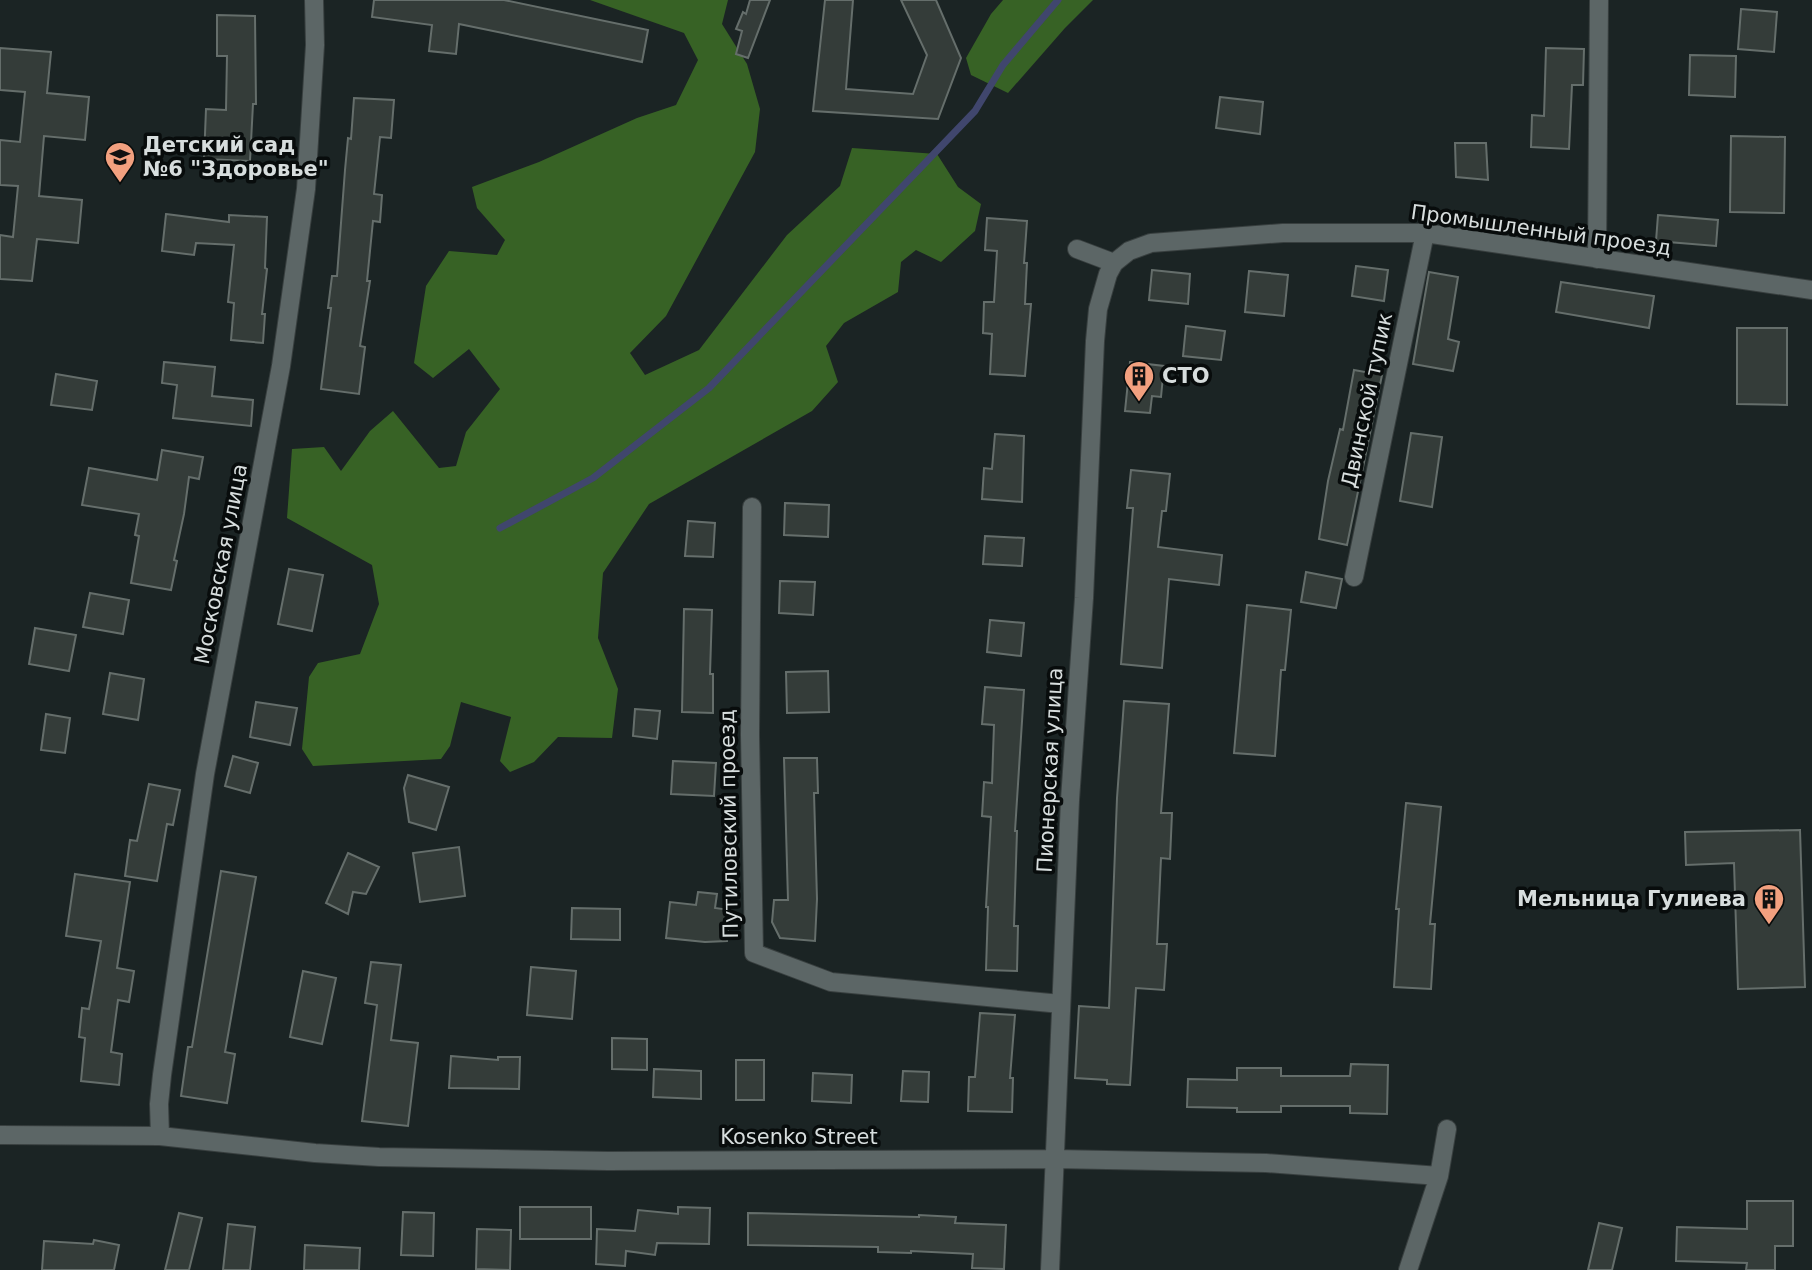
<svg xmlns="http://www.w3.org/2000/svg" width="1812" height="1270" font-family="'DejaVu Sans',sans-serif">
<style>
.forest{fill:#376225}
.lines{fill:none;stroke-linecap:round;stroke-linejoin:round}
.stream{stroke:#40466d;stroke-width:7}
.building{fill:#343c39;stroke:#656e6b;stroke-width:2}
.minor-casing{stroke:#383f3f;stroke-width:20}
.minor{stroke:#5c6666;stroke-width:18}
.labels{text-anchor:middle;stroke-width:7;stroke-linejoin:round;paint-order:stroke}
.poi-label{font-size:21px;font-weight:bold;fill:#d7dddd;stroke:#080c0c;text-anchor:start}
.street-label{font-size:21px;fill:#d7dddd;stroke:#080c0c}
</style>
<rect width="100%" height="100%" fill="#1b2424"/>
<!-- forest -->
<path class="forest" d="M 590,0 L 728,0 L 722,24 L 747,64 L 760,109 L 755,152 L 666,316 L 630,353 L 645,375 L 699,350 L 787,235 L 840,186 L 852,148 L 937,154 L 958,187 L 981,204 L 975,231 L 941,262 L 916,250 L 901,262 L 898,292 L 844,323 L 826,346 L 838,382 L 812,411 L 649,504 L 603,573 L 598,638 L 618,689 L 612,738 L 558,737 L 534,762 L 510,772 L 500,761 L 511,717 L 461,702 L 450,746 L 441,759 L 313,766 L 302,749 L 309,677 L 318,663 L 360,654 L 379,604 L 372,565 L 287,518 L 292,449 L 324,447 L 341,471 L 370,431 L 393,411 L 439,468 L 456,466 L 466,432 L 500,389 L 469,349 L 433,378 L 414,363 L 426,286 L 449,251 L 497,255 L 505,240 L 477,208 L 472,187 L 539,162 L 637,118 L 676,105 L 698,60 L 684,33 Z
M 1003,0 L 1093,0 L 1065,28 L 1008,93 L 971,75 L 966,58 L 991,14 Z"/>
<g class="lines">
<!-- stream -->
<path class="stream" d="M 500,528 L 593,478 L 709,388 L 975,111 L 1003,65 L 1058,0"/>
</g>
<!-- building -->
<path class="building" d="M 374,0 L 504,0 L 648,30 L 642,62 L 459,24 L 456,54 L 429,51 L 432,25 L 372,17 Z
M 750,0 L 770,0 L 748,58 L 736,54 L 742,31 L 736,29 L 743,12 L 746,14 Z
M 825,0 L 853,0 L 846,89 L 913,94 L 927,55 L 901,0 L 936,0 L 961,58 L 938,119 L 813,111 Z
M 1741,9 L 1777,12 L 1774,52 L 1738,49 Z
M 217,15 L 255,16 L 256,104 L 253,104 L 250,161 L 204,159 L 206,109 L 226,110 L 227,56 L 217,56 Z
M 0,48 L 51,52 L 47,93 L 89,97 L 85,140 L 44,136 L 39,196 L 82,200 L 78,243 L 37,239 L 32,281 L 0,279 L 0,235 L 13,237 L 18,186 L 0,185 L 0,140 L 20,142 L 25,92 L 0,90 Z
M 1546,48 L 1584,49 L 1583,85 L 1572,85 L 1569,149 L 1531,147 L 1532,115 L 1544,116 Z
M 1690,55 L 1736,56 L 1735,97 L 1689,95 Z
M 1220,97 L 1263,102 L 1260,134 L 1216,128 Z
M 354,98 L 394,100 L 391,138 L 380,137 L 374,194 L 382,195 L 380,222 L 373,221 L 367,281 L 370,281 L 360,346 L 365,347 L 359,394 L 321,389 L 331,308 L 328,308 L 332,276 L 337,276 L 345,170 L 348,138 L 351,139 Z
M 1731,136 L 1785,137 L 1784,213 L 1730,212 Z
M 1455,143 L 1486,143 L 1488,180 L 1456,177 Z
M 166,214 L 229,222 L 229,215 L 267,217 L 265,268 L 267,269 L 262,314 L 265,314 L 263,343 L 231,340 L 234,303 L 228,302 L 234,245 L 196,243 L 194,255 L 162,251 Z
M 1658,215 L 1718,220 L 1716,246 L 1656,241 Z
M 987,218 L 1027,221 L 1024,263 L 1027,263 L 1025,304 L 1031,304 L 1025,376 L 990,374 L 992,334 L 983,333 L 984,302 L 994,302 L 997,251 L 985,250 Z
M 1356,266 L 1388,270 L 1384,301 L 1352,296 Z
M 1152,270 L 1190,274 L 1188,304 L 1149,300 Z
M 1249,271 L 1288,275 L 1284,316 L 1245,312 Z
M 1429,272 L 1458,277 L 1448,339 L 1459,342 L 1453,371 L 1413,364 Z
M 1561,282 L 1654,296 L 1649,328 L 1556,312 Z
M 1186,326 L 1225,331 L 1221,360 L 1183,356 Z
M 1737,328 L 1787,328 L 1787,405 L 1737,404 Z
M 164,362 L 215,367 L 212,396 L 253,400 L 251,426 L 173,418 L 177,385 L 162,383 Z
M 1130,362 L 1164,366 L 1161,397 L 1152,396 L 1150,413 L 1125,411 Z
M 1354,370 L 1382,375 L 1347,545 L 1319,539 L 1328,481 L 1340,429 L 1343,430 Z
M 56,374 L 97,381 L 92,410 L 51,405 Z
M 1411,433 L 1442,437 L 1432,507 L 1400,501 Z
M 995,434 L 1024,436 L 1022,502 L 982,499 L 984,468 L 992,469 Z
M 162,450 L 203,457 L 199,479 L 189,477 L 184,514 L 174,560 L 177,561 L 171,590 L 131,583 L 139,536 L 135,535 L 139,514 L 82,505 L 89,468 L 157,480 Z
M 1131,470 L 1170,474 L 1166,511 L 1162,511 L 1158,547 L 1222,555 L 1219,585 L 1169,579 L 1162,668 L 1121,664 L 1133,508 L 1127,508 Z
M 785,503 L 829,505 L 828,537 L 784,535 Z
M 688,521 L 715,523 L 713,557 L 685,556 Z
M 985,536 L 1024,538 L 1022,566 L 983,564 Z
M 289,569 L 323,575 L 312,631 L 278,624 Z
M 1306,572 L 1342,579 L 1336,608 L 1301,602 Z
M 780,581 L 815,582 L 813,615 L 779,613 Z
M 90,593 L 129,600 L 123,634 L 83,627 Z
M 1247,605 L 1291,610 L 1285,670 L 1281,670 L 1275,756 L 1234,753 Z
M 684,609 L 712,610 L 710,674 L 713,674 L 713,713 L 682,712 Z
M 990,620 L 1024,623 L 1021,656 L 987,652 Z
M 35,628 L 76,635 L 69,671 L 29,664 Z
M 828,671 L 829,712 L 787,713 L 786,672 Z
M 110,673 L 144,679 L 138,720 L 103,714 Z
M 985,687 L 1024,690 L 1015,831 L 1017,831 L 1014,926 L 1018,926 L 1017,971 L 986,970 L 988,907 L 986,907 L 991,817 L 982,816 L 984,782 L 992,783 L 994,725 L 982,724 Z
M 1124,701 L 1169,704 L 1161,813 L 1172,813 L 1170,859 L 1161,858 L 1157,944 L 1167,944 L 1164,990 L 1136,988 L 1130,1085 L 1107,1084 L 1107,1080 L 1075,1078 L 1079,1006 L 1109,1008 L 1117,798 Z
M 256,702 L 297,708 L 290,745 L 250,737 Z
M 635,709 L 660,711 L 657,739 L 633,736 Z
M 46,714 L 70,718 L 65,753 L 41,750 Z
M 233,756 L 258,763 L 250,793 L 225,786 Z
M 784,758 L 817,758 L 818,793 L 814,793 L 817,899 L 815,941 L 780,938 L 772,922 L 774,900 L 788,900 Z
M 673,761 L 716,763 L 714,796 L 671,794 Z
M 408,775 L 449,787 L 436,830 L 409,822 L 404,788 Z
M 149,784 L 180,790 L 173,825 L 167,824 L 157,881 L 125,876 L 130,840 L 137,841 Z
M 1406,803 L 1441,807 L 1430,924 L 1435,924 L 1431,989 L 1394,987 L 1399,909 L 1396,909 Z
M 1800,830 L 1805,987 L 1738,989 L 1734,863 L 1686,865 L 1685,832 Z
M 459,847 L 465,896 L 420,902 L 413,853 Z
M 348,853 L 379,867 L 366,894 L 353,892 L 348,914 L 326,903 Z
M 221,871 L 256,877 L 225,1052 L 235,1054 L 227,1103 L 181,1096 L 188,1047 L 192,1047 Z
M 75,874 L 130,882 L 117,968 L 134,971 L 129,1002 L 118,1000 L 111,1052 L 122,1054 L 119,1085 L 81,1081 L 85,1038 L 79,1037 L 82,1008 L 89,1009 L 101,941 L 66,936 Z
M 698,892 L 717,894 L 715,908 L 730,910 L 727,941 L 705,942 L 666,938 L 670,902 L 696,905 Z
M 572,908 L 620,909 L 620,940 L 571,939 Z
M 371,962 L 401,965 L 391,1040 L 418,1043 L 408,1126 L 362,1121 L 377,1005 L 365,1003 Z
M 531,967 L 576,971 L 572,1019 L 527,1015 Z
M 303,971 L 336,978 L 322,1044 L 290,1037 Z
M 980,1013 L 1015,1015 L 1010,1078 L 1013,1078 L 1012,1112 L 968,1111 L 969,1077 L 975,1077 Z
M 612,1038 L 647,1039 L 647,1070 L 612,1069 Z
M 451,1056 L 498,1060 L 498,1057 L 520,1057 L 519,1089 L 449,1088 Z
M 736,1060 L 764,1060 L 764,1100 L 736,1100 Z
M 1351,1064 L 1388,1065 L 1387,1114 L 1350,1113 L 1350,1106 L 1281,1106 L 1281,1112 L 1237,1112 L 1237,1108 L 1187,1107 L 1188,1079 L 1237,1080 L 1237,1068 L 1281,1068 L 1281,1076 L 1350,1076 Z
M 654,1069 L 701,1071 L 701,1099 L 653,1097 Z
M 903,1071 L 929,1072 L 928,1102 L 901,1101 Z
M 813,1073 L 852,1075 L 851,1103 L 812,1101 Z
M 1747,1201 L 1793,1201 L 1793,1246 L 1775,1246 L 1775,1270 L 1746,1270 L 1747,1263 L 1676,1261 L 1677,1227 L 1747,1229 Z
M 520,1207 L 591,1207 L 591,1239 L 520,1239 Z
M 678,1207 L 710,1208 L 709,1244 L 657,1243 L 655,1255 L 626,1251 L 625,1266 L 596,1264 L 597,1229 L 635,1231 L 638,1210 L 678,1214 Z
M 403,1212 L 434,1213 L 433,1256 L 401,1255 Z
M 179,1213 L 202,1218 L 189,1270 L 165,1270 Z
M 748,1213 L 919,1217 L 919,1215 L 956,1217 L 955,1223 L 1006,1225 L 1004,1269 L 972,1268 L 973,1254 L 911,1251 L 911,1253 L 878,1252 L 878,1247 L 748,1245 Z
M 1599,1223 L 1622,1228 L 1612,1270 L 1588,1270 Z
M 228,1224 L 255,1227 L 250,1270 L 223,1270 Z
M 477,1229 L 511,1230 L 510,1270 L 476,1269 Z
M 94,1240 L 119,1245 L 114,1270 L 42,1270 L 44,1241 L 93,1244 Z
M 305,1245 L 360,1248 L 359,1270 L 304,1270 Z"/>
<g class="lines">
<!-- minor casing -->
<g class="minor-casing">
<path id="minor" d="M 1077,249 L 1114,263
M 1597,259 L 1599,0
M 752,507 L 750,735 L 754,953 L 831,982 L 1061,1004
M 1354,577 L 1425,233
M 0,1135 L 160,1136 L 315,1153 L 379,1157 L 608,1161 L 1054,1159 L 1266,1163 L 1439,1176
M 160,1136 L 159,1104 L 162,1075 L 205,774 L 281,366 L 306,189 L 315,45 L 314,0
M 1050,1270 L 1070,800 L 1084,598 L 1095,341 L 1098,309 L 1108,274 L 1114,263 L 1129,251 L 1151,243 L 1283,233 L 1425,233 L 1812,290
M 1408,1270 L 1439,1176 L 1447,1129"/>
</g>
<!-- minor -->
<use href="#minor" class="minor"/>
</g>
<!-- icons -->
<defs>
<g id="school-pin" transform="scale(1.575)"><path d="M0 17L-7.5 6A9.5 9.5 0 1 1 7.5 6Z" fill="#f2a07f" stroke="#080c0c"/><path d="M0-5L7-2L0 1L-7-2ZM-4 1L0 2.5L4 1V4Q0 6-4 4Z" fill="#111"/></g>
<g id="building-pin" transform="scale(1.575)"><path d="M0 17L-7.5 6A9.5 9.5 0 1 1 7.5 6Z" fill="#f2a07f" stroke="#080c0c"/><path d="M-4-6H4V6H1V3H-1V6H-4ZM-2.5-4.3h1.7v1.8h-1.7ZM.8-4.3h1.7v1.8H.8ZM-2.5-1h1.7V.8h-1.7ZM.8-1h1.7V.8H.8Z" fill="#111"/></g>
</defs>
<g fill-rule="evenodd">
<use href="#school-pin" x="120" y="157"/>
<use href="#building-pin" x="1139" y="376"/>
<use href="#building-pin" x="1769" y="899"/>
</g>
<g class="labels">
<!-- poi labels -->
<g class="poi-label">
<text x="143" y="152">Детский сад<tspan x="143" dy="24">№6 "Здоровье"</tspan></text>
<text x="1162" y="383">СТО</text>
<text x="1746" y="906" text-anchor="end">Мельница Гулиева</text>
</g>
<!-- street labels -->
<g class="street-label">
<text transform="translate(1541 230) rotate(8)" y="7">Промышленный проезд</text>
<text transform="translate(1367 400) rotate(-78)" y="7">Двинской тупик</text>
<text transform="translate(221 564) rotate(-79)" y="7">Московская улица</text>
<text transform="translate(1050 770) rotate(-87)" y="7">Пионерская улица</text>
<text transform="translate(729 824) rotate(-91)" y="7">Путиловский проезд</text>
<text x="799" y="1144">Kosenko Street</text>
</g>
</g>
</svg>
